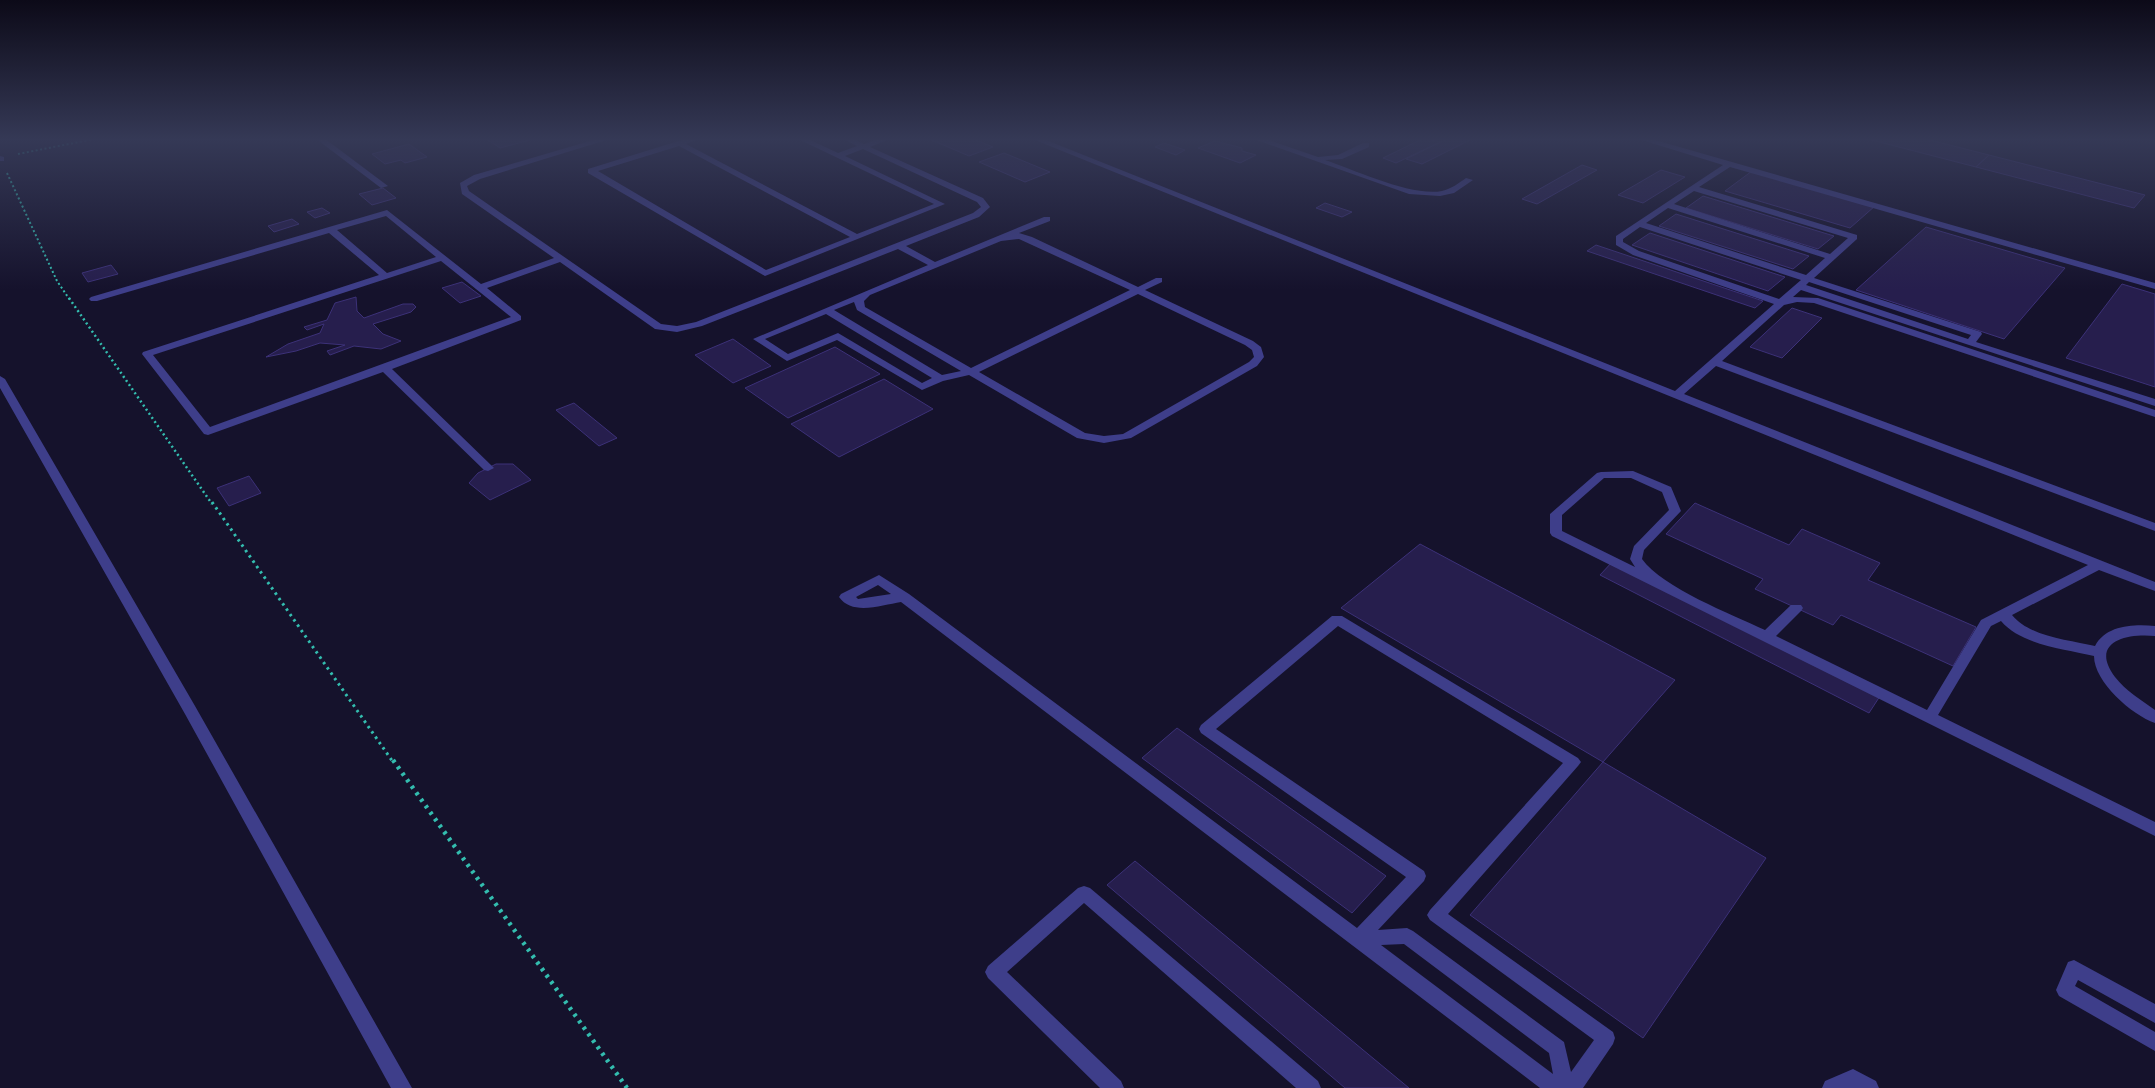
<svg xmlns="http://www.w3.org/2000/svg" width="2155" height="1088" font-family="'Exo 2',sans-serif">
<style>
.building{fill:#261e4d;stroke:#3c3178}
.lines{fill:none;stroke-linecap:round;stroke-linejoin:round}
.path-far3{stroke:#33bdaf;stroke-width:2;stroke-dasharray:2 2.5;stroke-linecap:butt}
.path-far2{stroke:#33bdaf;stroke-width:2.5;stroke-dasharray:2 3;stroke-linecap:butt}
.path-far1{stroke:#33bdaf;stroke-width:3;stroke-dasharray:2.5 4;stroke-linecap:butt}
.path{stroke:#33bdaf;stroke-width:4.5;stroke-dasharray:3 5;stroke-linecap:butt}
.service{fill:#3e3e8a;fill-rule:evenodd}
</style>
<rect width="100%" height="100%" fill="#15122c"/>
<!-- building -->
<path class="building" d="M 485,138 L 527,138 L 530,140 L 500,148 Z
M 927,138 L 971,138 L 993,147 L 969,156 Z
M 1424,138 L 1440,142 L 1396,163 L 1383,158 Z
M 1449,138 L 1474,138 L 1422,164 L 1406,159 Z
M 1864,138 L 1922,138 L 1989,155 L 1976,167 Z
M 1215,141 L 1242,148 L 1242,151 L 1256,155 L 1240,163 L 1198,148 Z
M 1164,143 L 1185,150 L 1176,155 L 1155,147 Z
M 409,144 L 427,157 L 405,163 L 401,160 L 385,164 L 372,154 Z
M 1004,153 L 1050,172 L 1025,182 L 979,162 Z
M 1989,155 L 2145,195 L 2134,208 L 1976,167 Z
M 1582,165 L 1597,170 L 1537,204 L 1522,199 Z
M 1661,170 L 1685,177 L 1643,203 L 1618,195 Z
M 1752,171 L 1875,206 L 1850,228 L 1725,191 Z
M 383,188 L 396,198 L 372,205 L 359,194 Z
M 1703,196 L 1834,236 L 1818,249 L 1686,208 Z
M 1325,203 L 1352,212 L 1342,217 L 1316,208 Z
M 322,208 L 330,213 L 315,218 L 307,212 Z
M 1676,214 L 1809,256 L 1793,269 L 1659,226 Z
M 292,219 L 299,224 L 274,232 L 268,226 Z
M 1926,227 L 2065,268 L 2004,339 L 1856,290 Z
M 1650,233 L 1785,277 L 1768,291 L 1632,245 Z
M 1596,245 L 1763,301 L 1755,308 L 1587,251 Z
M 111,265 L 118,274 L 88,282 L 82,273 Z
M 462,282 L 481,296 L 460,303 L 442,288 Z
M 2122,284 L 2155,294 L 2155,387 L 2066,358 Z
M 356,297 L 357,311 L 364,318 L 403,304 L 413,304 L 416,307 L 411,312 L 373,324 L 383,334 L 401,341 L 381,349 L 354,346 L 330,355 L 327,351 L 345,345 L 320,343 L 296,351 L 266,357 L 288,344 L 320,333 L 324,324 L 307,330 L 304,327 L 327,320 L 335,303 Z
M 1792,308 L 1822,318 L 1782,358 L 1750,347 Z
M 733,339 L 771,366 L 733,383 L 695,355 Z
M 835,347 L 880,374 L 788,418 L 745,388 Z
M 884,379 L 933,409 L 839,457 L 791,424 Z
M 574,403 L 617,438 L 599,446 L 556,410 Z
M 496,464 L 513,464 L 531,480 L 490,500 L 469,483 L 478,473 Z
M 249,476 L 261,493 L 229,506 L 217,488 Z
M 1695,503 L 1789,545 L 1802,529 L 1880,563 L 1868,580 L 1976,627 L 1953,666 L 1841,615 L 1833,625 L 1755,589 L 1763,579 L 1666,534 Z
M 1420,544 L 1675,680 L 1603,762 L 1341,608 Z
M 1613,561 L 1882,693 L 1869,713 L 1600,575 Z
M 1177,728 L 1386,876 L 1352,913 L 1142,758 Z
M 1603,762 L 1766,858 L 1643,1038 L 1470,915 Z
M 1135,861 L 1409,1088 L 1345,1088 L 1107,885 Z"/>
<g class="lines">
<!-- path-far3 -->
<path class="path-far3" d="M 18,154 L 99,138
M 7,173 L 57,281 L 70,300"/>
<!-- path-far2 -->
<path class="path-far2" d="M 69,298 L 212,504"/>
<!-- path-far1 -->
<path class="path-far1" d="M 212,502 L 393,762"/>
<!-- path -->
<path class="path" d="M 393,760 L 627,1088"/>
<!-- service -->
<path class="service" d="M 315,138 L 324,138 L 388,186 L 381,188 Z
M 600,138 L 613,138 L 480,179 L 467,186 L 469,191 L 661,324 L 677,326 L 696,322 L 973,213 L 981,207 L 977,202 L 863,149 L 845,156 L 945,204 L 765,276 L 588,173 L 588,169 L 688,138 L 700,138 L 686,144 L 857,234 L 934,204 L 796,138 L 806,138 L 838,153 L 857,146 L 841,138 L 851,138 L 864,144 L 880,138 L 892,138 L 870,147 L 983,198 L 990,207 L 979,217 L 906,246 L 935,262 L 1044,217 L 1050,217 L 1050,221 L 1019,233 L 1032,237 L 1138,287 L 1156,278 L 1162,278 L 1162,282 L 1145,290 L 1253,341 L 1261,347 L 1264,357 L 1257,366 L 1131,438 L 1104,443 L 1077,438 L 969,375 L 943,381 L 922,390 L 837,340 L 787,361 L 753,339 L 928,265 L 898,249 L 702,326 L 677,332 L 655,329 L 560,262 L 487,288 L 521,316 L 521,320 L 392,369 L 492,466 L 494,468 L 488,471 L 484,470 L 383,372 L 208,435 L 204,434 L 142,354 L 143,352 L 379,275 L 329,233 L 97,301 L 91,301 L 89,299 L 91,297 L 387,210 L 481,284 L 554,258 L 462,194 L 460,183 L 474,175 ZM 679,146 L 850,237 L 766,270 L 598,171 ZM 386,216 L 436,257 L 387,273 L 337,230 ZM 1019,239 L 1130,290 L 971,368 L 865,307 L 864,301 L 870,295 L 1001,241 ZM 441,261 L 511,317 L 210,427 L 153,355 ZM 1138,294 L 1245,345 L 1252,350 L 1254,357 L 1249,362 L 1123,434 L 1104,436 L 1085,433 L 979,372 ZM 854,302 L 857,310 L 961,371 L 942,375 L 834,310 ZM 826,314 L 932,378 L 922,383 L 838,333 L 788,354 L 765,339 Z
M 1030,138 L 1041,138 L 1675,391 L 1774,304 L 1633,255 L 1616,245 L 1616,236 L 1723,165 L 1635,138 L 1648,138 L 2155,283 L 2155,289 L 1730,167 L 1699,187 L 1857,235 L 1857,239 L 1814,278 L 1981,332 L 1982,334 L 1976,342 L 2155,399 L 2155,406 L 1801,290 L 1793,297 L 1818,298 L 2155,410 L 2155,417 L 1814,303 L 1797,302 L 1784,305 L 1722,361 L 2155,523 L 2155,531 L 1716,366 L 1684,394 L 2155,582 L 2155,591 L 2099,570 L 2012,615 C 2030,637 2069,640 2095,646 C 2106,625 2134,624 2155,626 L 2155,636 C 2126,633 2089,642 2115,677 C 2126,691 2141,700 2155,710 L 2155,723 C 2132,715 2094,682 2094,656 C 2065,649 2021,645 2001,621 L 1991,626 L 1938,715 L 2155,822 L 2155,836 L 1552,536 L 1550,533 L 1550,514 L 1597,473 L 1601,472 L 1633,471 L 1671,487 L 1681,511 L 1644,550 L 1642,559 C 1663,588 1731,614 1765,630 L 1791,605 L 1801,605 L 1803,608 L 1801,611 L 1776,636 L 1927,710 L 1981,620 L 2088,565 ZM 1694,191 L 1848,238 L 1830,254 L 1674,204 ZM 1668,208 L 1825,258 L 1806,275 L 1646,223 ZM 1640,227 L 1801,280 L 1779,299 L 1639,251 L 1623,242 L 1623,239 ZM 1809,282 L 1971,335 L 1968,339 L 1806,285 ZM 1604,478 L 1631,478 L 1662,492 L 1669,510 L 1634,546 L 1630,559 L 1635,567 L 1562,531 L 1562,515 Z
M 1251,138 L 1263,138 L 1318,157 L 1338,155 L 1363,143 L 1369,143 L 1369,147 L 1342,159 L 1325,160 C 1355,170 1412,197 1442,191 C 1451,189 1459,183 1466,178 L 1473,180 L 1454,193 L 1440,196 L 1409,194 Z
M 0,156 L 4,157 L 4,161 L 0,161 Z
M 0,376 L 5,379 L 195,706 L 412,1088 L 391,1088 L 185,714 L 0,388 Z
M 879,575 L 909,594 L 1357,928 L 1406,877 L 1201,733 L 1199,729 L 1201,725 L 1332,616 L 1342,616 L 1578,758 L 1581,762 L 1578,766 L 1448,914 L 1613,1032 L 1615,1038 L 1613,1044 L 1583,1088 L 1540,1088 L 901,602 C 882,605 852,616 839,597 L 841,594 ZM 878,585 L 891,594 L 858,599 L 856,597 ZM 1338,626 L 1563,763 L 1430,910 L 1427,915 L 1430,920 L 1594,1040 L 1571,1072 L 1564,1042 L 1413,931 L 1407,928 L 1378,930 L 1424,881 L 1426,876 L 1424,871 L 1216,729 ZM 1404,944 L 1549,1053 L 1553,1074 L 1381,945 Z
M 1084,886 L 1090,888 L 1318,1081 L 1321,1088 L 1296,1088 L 1084,903 L 1007,972 L 1121,1081 L 1124,1088 L 1100,1088 L 988,978 L 985,972 L 988,966 L 1078,888 Z
M 2074,960 L 2155,1004 L 2155,1023 L 2078,980 L 2075,986 L 2155,1032 L 2155,1051 L 2059,996 L 2056,990 L 2068,962 Z
M 1853,1069 L 1876,1081 L 1879,1088 L 1822,1088 L 1825,1081 Z"/>
</g>
<!-- sky -->
<linearGradient id="sky" x2="0" y2="1"><stop stop-color="#0c0a18"/><stop offset="0.48" stop-color="#353956"/><stop offset="1" stop-color="#353956" stop-opacity="0"/></linearGradient>
<rect width="2155" height="290" fill="url(#sky)"/>
</svg>
